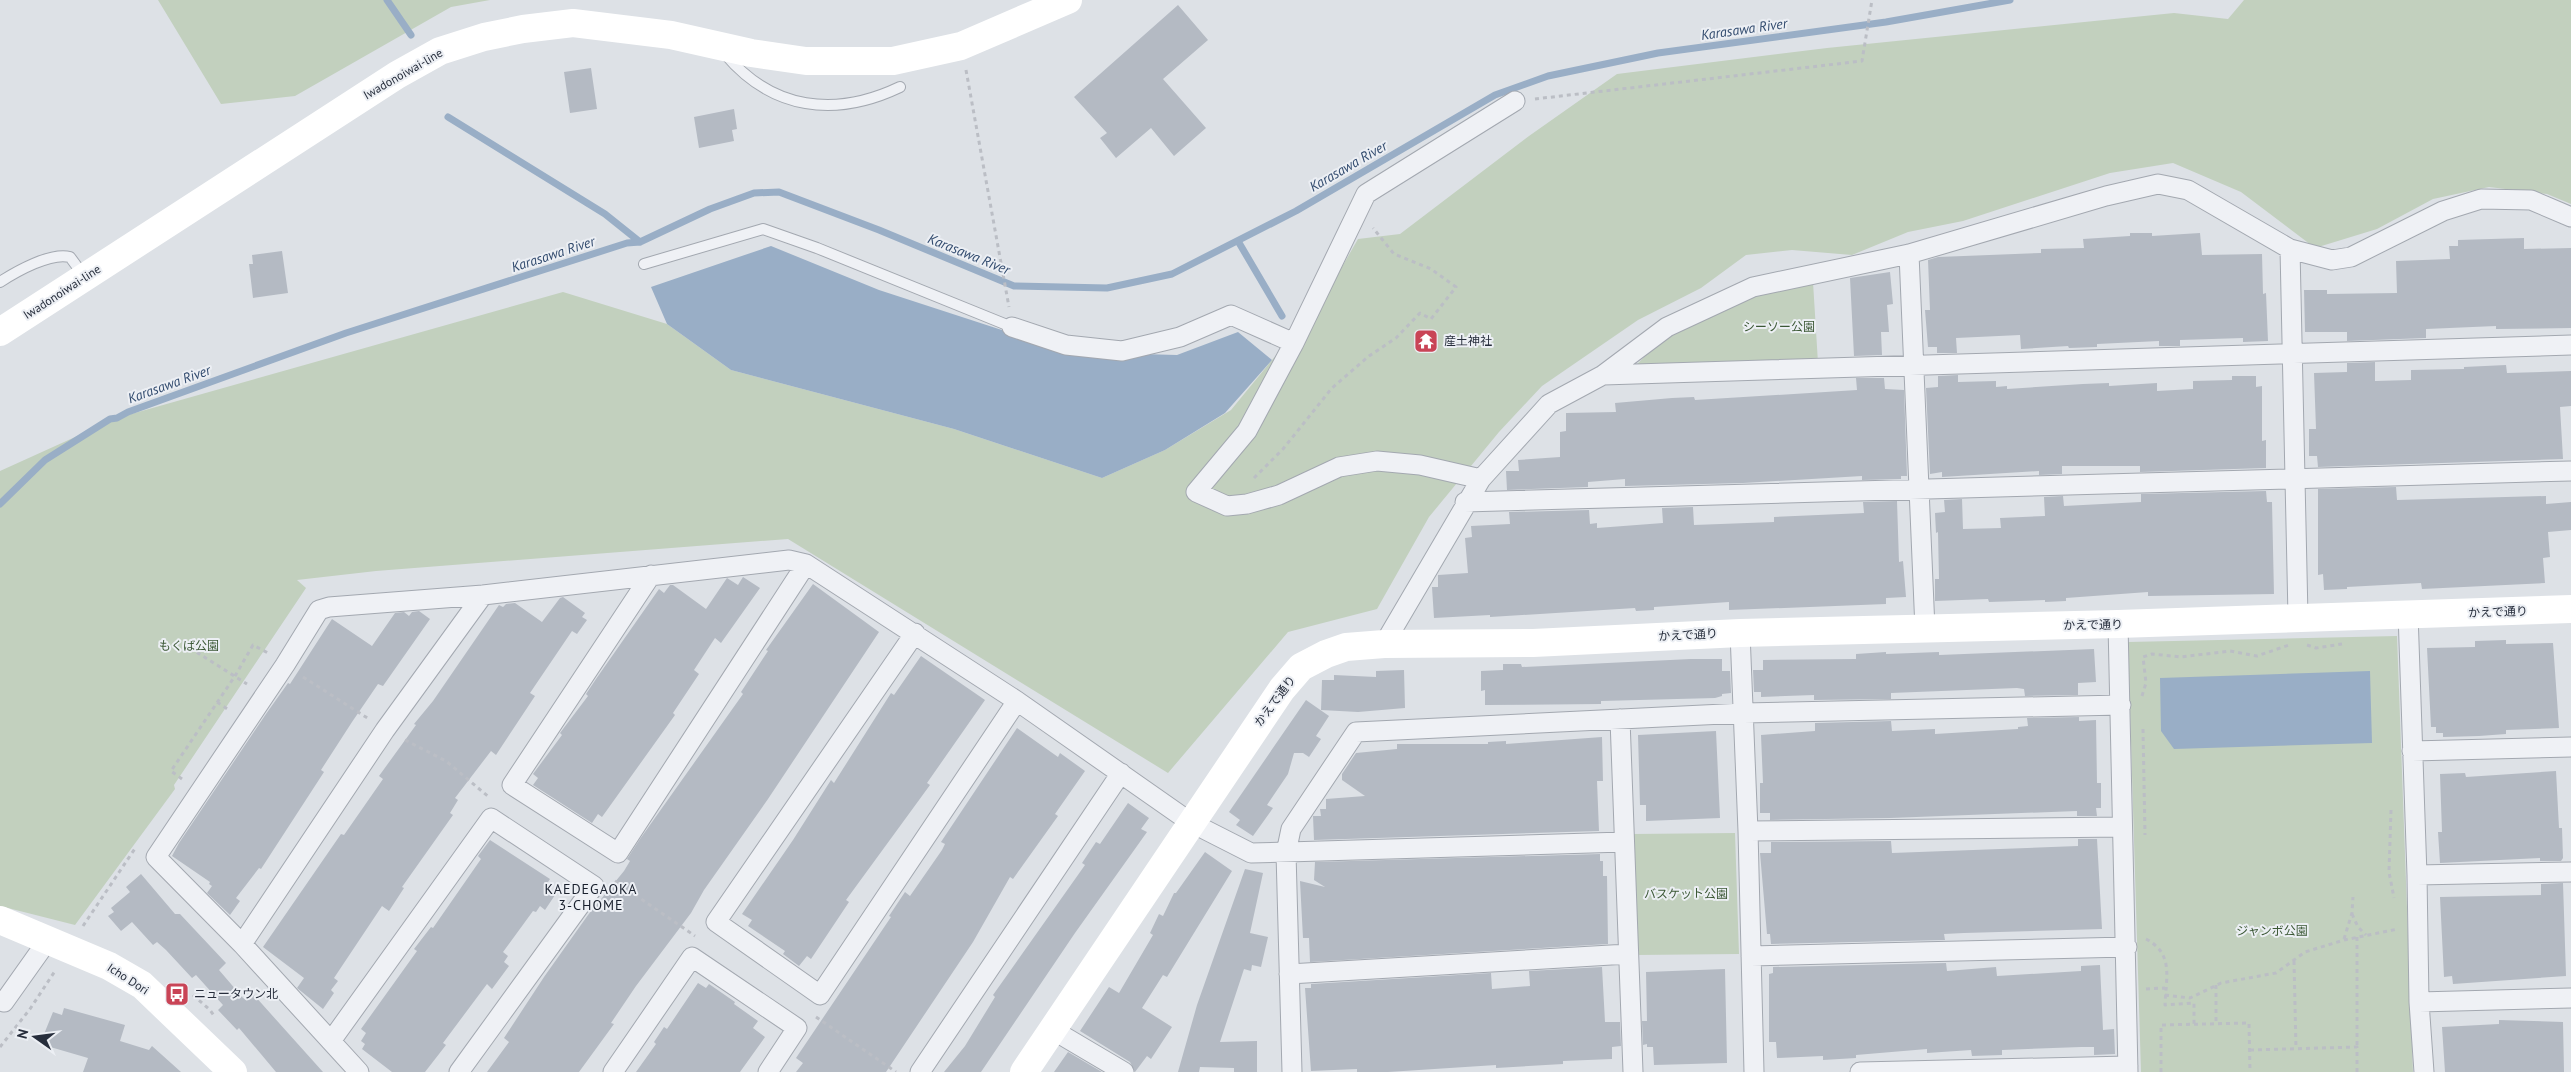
<svg xmlns="http://www.w3.org/2000/svg" width="2571" height="1072" font-family="'PT Sans','Noto Sans JP',sans-serif">
<style>
.green{fill:#c2d0be}
.water{fill:#99aec6}
.lines{fill:none;stroke-linecap:round;stroke-linejoin:round}
.stream{stroke:#99aec6;stroke-width:7}
.building{fill:#b4bac3}
.lane-casing{stroke:#a3a8b0;stroke-width:12}
.street-casing{stroke:#a3a8b0;stroke-width:21}
.path{stroke:#bbbec5;stroke-width:3;stroke-dasharray:4 4;stroke-linecap:butt}
.lane{stroke:#eff1f5;stroke-width:10}
.street{stroke:#eff1f5;stroke-width:19}
.secondary{stroke:#fff;stroke-width:28}
.labels{text-anchor:middle;stroke-width:4;stroke-linejoin:round;paint-order:stroke}
.street-label{font-size:12px;fill:#272e3c;stroke:#eceff4}
.park-label{font-size:12px;fill:#3b5835;stroke:#eceff4}
.poi-label{font-size:12px;fill:#272e3c;stroke:#eceff4;text-anchor:start}
.water-label{font-size:14px;font-style:italic;fill:#334c6f;stroke:#eceff4}
.neighbourhood-label{font-size:14px;letter-spacing:1px;fill:#19202d;stroke:#eceff4}
</style>
<rect width="100%" height="100%" fill="#dde1e6"/>
<!-- green -->
<path class="green" d="M 158,0 L 490,0 L 451,7 L 295,96 L 221,104 Z
M 2244,0 L 2571,0 L 2571,204 L 2547,194 L 2489,187 L 2433,199 L 2377,229 L 2315,248 L 2241,192 L 2173,163 L 2110,173 L 1963,221 L 1908,232 L 1852,255 L 1792,250 L 1746,255 L 1701,288 L 1638,320 L 1542,386 L 1499,432 L 1429,517 L 1377,609 L 1288,632 L 1168,773 L 788,539 L 376,571 L 297,580 L 306,588 L 174,785 L 175,789 L 75,925 L 0,906 L 0,471 L 117,418 L 563,292 L 667,324 L 731,370 L 954,429 L 1102,478 L 1165,450 L 1231,410 L 1277,354 L 1316,312 L 1358,239 L 1400,234 L 1529,136 L 1617,74 L 1827,48 L 2174,13 L 2228,19 Z
M 1813,282 L 1818,363 L 1634,367 L 1670,332 L 1755,295 Z
M 2397,636 L 2413,1072 L 2141,1072 L 2128,642 Z
M 1735,833 L 1739,954 L 1636,955 L 1633,834 Z"/>
<!-- water -->
<path class="water" d="M 771,246 L 879,290 L 1069,352 L 1177,355 L 1238,332 L 1272,360 L 1225,413 L 1165,450 L 1102,478 L 954,429 L 731,370 L 667,324 L 651,287 Z
M 2370,671 L 2372,743 L 2174,749 L 2161,731 L 2160,678 Z"/>
<g class="lines">
<!-- stream -->
<path class="stream" d="M 387,0 L 411,35
M 448,117 L 605,214 L 640,242
M 1238,241 L 1282,316
M 0,504 L 45,460 L 110,419 L 117,418 L 128,412 L 346,333 L 627,243 L 640,242 L 710,209 L 754,193 L 779,192 L 879,230 L 1014,286 L 1107,288 L 1172,274 L 1296,211 L 1495,95 L 1548,76 L 1658,53 L 1886,22 L 2010,0"/>
</g>
<!-- building -->
<path class="building" d="M 1178,5 L 1208,40 L 1163,79 L 1206,128 L 1174,156 L 1151,128 L 1116,158 L 1100,138 L 1107,133 L 1074,97 Z
M 591,68 L 597,109 L 570,113 L 564,72 Z
M 734,109 L 737,129 L 732,130 L 734,141 L 699,148 L 694,117 Z
M 2130,233 L 2152,233 L 2152,236 L 2200,233 L 2202,255 L 2262,254 L 2263,294 L 2266,293 L 2268,341 L 2243,342 L 2243,338 L 2180,340 L 2180,346 L 2159,346 L 2159,341 L 2097,344 L 2097,347 L 2069,348 L 2068,346 L 2021,349 L 2020,335 L 1956,338 L 1957,353 L 1937,353 L 1937,347 L 1928,347 L 1925,310 L 1930,310 L 1928,260 L 1938,257 L 2041,253 L 2041,249 L 2084,248 L 2083,239 L 2130,236 Z
M 2524,238 L 2524,249 L 2571,248 L 2571,328 L 2496,329 L 2496,326 L 2426,329 L 2426,338 L 2347,341 L 2347,332 L 2305,332 L 2304,290 L 2327,290 L 2327,294 L 2397,293 L 2396,261 L 2450,259 L 2449,246 L 2458,246 L 2458,240 Z
M 282,251 L 288,293 L 253,298 L 249,264 L 253,264 L 252,255 Z
M 1890,272 L 1893,304 L 1887,305 L 1889,332 L 1881,332 L 1882,355 L 1854,356 L 1850,278 Z
M 2375,362 L 2375,381 L 2411,380 L 2411,370 L 2464,369 L 2464,367 L 2506,365 L 2507,373 L 2571,371 L 2571,406 L 2560,407 L 2563,459 L 2318,467 L 2317,456 L 2309,456 L 2309,429 L 2316,429 L 2314,373 L 2347,372 L 2347,363 Z
M 1958,375 L 1958,382 L 1996,381 L 1996,387 L 2007,386 L 2007,389 L 2083,384 L 2109,383 L 2109,386 L 2157,383 L 2157,391 L 2193,389 L 2193,381 L 2232,380 L 2232,376 L 2256,376 L 2256,387 L 2262,386 L 2262,441 L 2266,440 L 2266,468 L 2140,472 L 2140,466 L 2062,466 L 2062,474 L 2039,475 L 2039,471 L 1942,477 L 1942,472 L 1930,474 L 1926,388 L 1938,387 L 1938,376 Z
M 1856,378 L 1884,378 L 1885,389 L 1904,390 L 1907,476 L 1901,476 L 1901,479 L 1862,480 L 1862,476 L 1743,483 L 1625,486 L 1625,479 L 1588,482 L 1588,487 L 1507,490 L 1506,471 L 1519,471 L 1518,460 L 1560,457 L 1560,432 L 1566,431 L 1566,413 L 1616,412 L 1615,403 L 1672,398 L 1694,397 L 1695,400 L 1857,390 Z
M 2396,487 L 2397,500 L 2546,496 L 2546,504 L 2571,502 L 2571,530 L 2548,532 L 2550,557 L 2543,558 L 2545,583 L 2422,589 L 2421,583 L 2347,587 L 2347,589 L 2324,590 L 2323,574 L 2318,575 L 2318,489 Z
M 2266,491 L 2267,502 L 2272,502 L 2274,594 L 2148,596 L 2148,592 L 2066,598 L 2066,601 L 2045,602 L 2045,600 L 1989,602 L 1988,599 L 1935,601 L 1935,579 L 1939,579 L 1938,532 L 1936,533 L 1935,513 L 1945,512 L 1944,500 L 1962,499 L 1963,529 L 2001,528 L 2000,518 L 2045,516 L 2044,497 L 2063,496 L 2064,506 L 2141,502 L 2141,494 Z
M 1897,501 L 1899,562 L 1903,561 L 1906,597 L 1886,598 L 1886,604 L 1729,610 L 1729,602 L 1654,607 L 1654,610 L 1636,611 L 1635,608 L 1490,617 L 1490,615 L 1434,618 L 1432,587 L 1438,587 L 1438,575 L 1468,573 L 1465,538 L 1472,537 L 1471,526 L 1510,524 L 1509,512 L 1589,510 L 1590,524 L 1597,523 L 1597,528 L 1663,523 L 1662,508 L 1693,507 L 1694,525 L 1774,522 L 1774,517 L 1864,513 L 1863,502 Z
M 743,577 L 760,588 L 721,643 L 715,638 L 694,670 L 699,674 L 673,713 L 675,715 L 602,817 L 598,814 L 592,823 L 533,785 L 538,778 L 533,774 L 562,735 L 560,733 L 588,696 L 586,694 L 596,679 L 659,589 L 664,593 L 670,585 L 673,585 L 706,609 L 727,578 L 738,585 Z
M 813,584 L 879,632 L 768,799 L 704,890 L 691,913 L 636,986 L 611,1023 L 614,1024 L 579,1072 L 487,1072 L 509,1042 L 504,1038 L 544,977 L 588,915 L 624,871 L 630,861 L 627,859 L 640,839 L 743,694 L 741,692 L 768,651 L 766,650 Z
M 563,597 L 585,613 L 582,617 L 587,620 L 577,634 L 572,631 L 530,693 L 535,696 L 496,755 L 491,751 L 455,798 L 458,800 L 450,813 L 453,815 L 402,887 L 404,888 L 389,911 L 382,906 L 334,978 L 338,981 L 331,990 L 334,993 L 323,1009 L 297,988 L 304,978 L 263,947 L 341,834 L 344,835 L 383,779 L 379,776 L 416,725 L 414,724 L 433,701 L 499,605 L 503,607 L 506,604 L 515,603 L 542,622 L 560,598 Z
M 419,611 L 430,619 L 383,686 L 378,684 L 352,722 L 321,770 L 324,772 L 261,869 L 259,868 L 236,898 L 240,901 L 230,915 L 207,893 L 212,886 L 209,884 L 210,882 L 172,856 L 179,843 L 266,714 L 288,683 L 290,684 L 332,619 L 372,646 L 395,613 L 404,612 L 409,616 L 412,612 Z
M 2506,640 L 2506,644 L 2553,643 L 2559,728 L 2506,730 L 2506,734 L 2479,736 L 2443,737 L 2443,733 L 2436,733 L 2436,727 L 2431,727 L 2427,648 L 2475,647 L 2475,641 Z
M 2094,649 L 2096,682 L 2078,683 L 2078,695 L 2025,696 L 2024,689 L 2017,688 L 1891,693 L 1891,699 L 1814,700 L 1814,695 L 1761,697 L 1761,692 L 1754,692 L 1753,670 L 1763,670 L 1763,660 L 1856,659 L 1856,654 L 1886,652 L 1886,654 L 1939,652 L 1939,655 Z
M 921,656 L 985,700 L 927,783 L 930,785 L 846,900 L 849,902 L 811,959 L 807,956 L 799,966 L 783,954 L 785,951 L 748,926 L 752,920 L 742,914 L 793,840 L 831,780 L 834,783 L 891,693 L 894,695 Z
M 1691,659 L 1722,659 L 1722,671 L 1730,671 L 1731,693 L 1722,694 L 1722,696 L 1715,698 L 1601,701 L 1601,704 L 1485,705 L 1485,690 L 1481,691 L 1481,671 L 1503,670 L 1503,664 L 1521,664 L 1522,667 Z
M 1404,670 L 1405,708 L 1358,712 L 1321,710 L 1322,680 L 1334,680 L 1334,675 L 1376,677 L 1376,671 Z
M 1306,700 L 1329,716 L 1316,736 L 1321,739 L 1309,757 L 1303,753 L 1294,753 L 1288,774 L 1267,805 L 1273,808 L 1253,836 L 1236,825 L 1240,820 L 1229,812 Z
M 2079,717 L 2079,721 L 2096,720 L 2097,783 L 2101,783 L 2101,808 L 2096,808 L 2097,816 L 2077,816 L 2077,811 L 1890,818 L 1770,820 L 1770,813 L 1760,813 L 1760,783 L 1763,783 L 1761,735 L 1815,731 L 1815,723 L 1891,721 L 1892,731 L 1935,729 L 1935,734 L 2018,729 L 2018,727 L 2028,726 L 2027,718 Z
M 1017,728 L 1058,757 L 1060,753 L 1085,771 L 1055,814 L 1058,816 L 1013,879 L 1010,877 L 973,942 L 886,1072 L 796,1072 L 803,1063 L 796,1058 L 891,917 L 889,916 L 905,892 L 910,896 L 942,850 L 945,844 L 941,842 Z
M 1716,731 L 1720,818 L 1646,821 L 1646,805 L 1640,805 L 1638,735 Z
M 1602,737 L 1603,781 L 1597,781 L 1599,831 L 1314,840 L 1313,816 L 1321,816 L 1320,809 L 1326,809 L 1326,799 L 1365,796 L 1342,780 L 1342,774 L 1356,753 L 1397,749 L 1397,744 L 1488,744 L 1488,742 L 1506,741 L 1506,744 Z
M 2556,771 L 2559,828 L 2562,828 L 2563,858 L 2561,861 L 2540,861 L 2540,858 L 2440,863 L 2438,832 L 2442,832 L 2440,774 L 2465,773 L 2466,777 Z
M 1128,803 L 1149,818 L 1141,829 L 1147,832 L 1075,933 L 981,1072 L 944,1072 L 965,1046 L 995,997 L 993,995 L 1085,865 L 1082,863 L 1096,842 L 1100,844 Z
M 2078,839 L 2097,839 L 2102,929 L 1964,933 L 1944,934 L 1945,940 L 1771,944 L 1770,934 L 1767,934 L 1760,853 L 1771,853 L 1771,842 L 1891,841 L 1892,853 L 2078,846 Z
M 490,840 L 550,879 L 544,888 L 555,895 L 545,910 L 540,906 L 536,912 L 533,911 L 503,952 L 508,956 L 504,962 L 509,966 L 492,989 L 487,984 L 443,1043 L 446,1045 L 425,1072 L 392,1072 L 362,1049 L 365,1044 L 361,1041 L 366,1033 L 361,1029 L 417,951 L 414,949 L 431,927 L 433,928 L 481,859 L 478,856 Z
M 1205,852 L 1232,871 L 1167,977 L 1163,975 L 1142,1008 L 1172,1027 L 1151,1059 L 1147,1056 L 1135,1072 L 1130,1062 L 1080,1031 L 1109,987 L 1119,993 L 1153,935 L 1150,933 L 1159,914 L 1163,916 L 1174,893 L 1176,893 Z
M 1600,854 L 1600,861 L 1603,861 L 1603,876 L 1607,876 L 1608,944 L 1310,962 L 1309,938 L 1303,938 L 1300,881 L 1325,887 L 1314,880 L 1315,862 Z
M 1245,869 L 1263,873 L 1250,933 L 1268,937 L 1261,967 L 1252,965 L 1251,971 L 1244,969 L 1220,1042 L 1257,1041 L 1257,1072 L 1234,1072 L 1234,1068 L 1200,1067 L 1199,1072 L 1178,1072 L 1197,1005 Z
M 141,874 L 175,914 L 180,914 L 226,963 L 219,970 L 243,998 L 247,1000 L 253,994 L 323,1072 L 276,1072 L 239,1028 L 237,1030 L 218,1010 L 223,1005 L 196,975 L 192,978 L 166,950 L 157,942 L 153,945 L 132,922 L 121,931 L 108,916 L 114,912 L 111,908 L 130,892 L 126,887 Z
M 2563,883 L 2566,976 L 2453,984 L 2452,976 L 2444,977 L 2440,897 L 2541,895 L 2541,884 Z
M 1946,963 L 1947,971 L 1996,967 L 1997,976 L 2081,971 L 2081,966 L 2100,965 L 2103,1030 L 2114,1029 L 2115,1054 L 2094,1055 L 2094,1047 L 2081,1047 L 2002,1050 L 2002,1055 L 1972,1056 L 1971,1050 L 1927,1053 L 1927,1049 L 1856,1055 L 1856,1058 L 1823,1060 L 1823,1056 L 1777,1058 L 1776,1042 L 1769,1042 L 1769,974 L 1773,973 L 1773,967 Z
M 1602,967 L 1605,1022 L 1620,1022 L 1621,1046 L 1612,1047 L 1612,1059 L 1563,1061 L 1563,1064 L 1496,1068 L 1496,1065 L 1388,1072 L 1357,1072 L 1357,1069 L 1311,1071 L 1305,988 L 1311,988 L 1311,984 L 1491,973 L 1492,989 L 1530,986 L 1529,971 Z
M 1725,969 L 1727,1063 L 1654,1065 L 1653,1047 L 1647,1047 L 1647,1044 L 1643,1045 L 1642,1021 L 1647,1021 L 1646,972 Z
M 698,983 L 706,988 L 709,984 L 735,1002 L 734,1004 L 758,1021 L 753,1028 L 765,1037 L 740,1072 L 636,1072 L 656,1044 L 654,1042 L 664,1027 L 667,1029 Z
M 64,1008 L 125,1025 L 120,1041 L 149,1050 L 152,1046 L 181,1072 L 83,1072 L 88,1058 L 40,1044 L 53,1012 L 62,1015 Z
M 2499,1020 L 2563,1022 L 2564,1072 L 2445,1072 L 2442,1027 L 2499,1024 Z
M 1068,1052 L 1102,1072 L 1054,1072 Z"/>
<g class="lines">
<!-- lane casing -->
<g class="lane-casing">
<path id="lane" d="M 725,54 C 772,110 835,118 900,87
M 644,264 L 763,229 L 817,248 L 1012,327
M 0,282 C 17,271 51,252 70,257 L 84,276"/>
</g>
<!-- street casing -->
<g class="street-casing">
<path id="street" d="M 2290,249 L 2298,617
M 1909,254 L 1925,629
M 1012,327 L 1066,345 L 1122,351 L 1180,337 L 1231,315 L 1294,343
M 1603,375 L 2571,345
M 1481,479 L 1420,465 L 1377,461 L 1339,467 L 1279,495 L 1247,504 L 1227,506 L 1196,492 L 1247,431 L 1294,343 L 1366,194 L 1515,101
M 1465,502 L 2571,471
M 651,575 L 512,785 L 618,853 L 806,564
M 2408,613 L 2417,875 L 2419,1002 L 2424,1072
M 2118,624 L 2128,1072
M 915,633 L 716,922 L 820,995 L 1017,701
M 1740,633 L 1748,831 L 1754,1072
M 1384,644 L 1481,479 L 1549,404 L 1603,375 L 1667,327 L 1753,287 L 1909,254 L 2106,196 L 2158,184 L 2188,190 L 2290,249 L 2332,260 L 2351,257 L 2443,211 L 2481,199 L 2531,200 L 2571,217
M 1620,719 L 1633,1072
M 2412,751 L 2571,747
M 1748,831 L 2122,827
M 2417,875 L 2571,872
M 242,944 L 385,730 L 483,595
M 1751,956 L 2127,947
M 1289,974 L 1628,954
M 0,1001 L 4,1002 L 48,940
M 2419,1002 L 2571,998
M 1053,1030 L 1124,1072
M 331,1041 L 491,818 L 594,886 L 459,1072
M 359,1072 L 242,944 L 156,857 L 285,665 L 319,610 L 329,607 L 483,595 L 789,560 L 806,564 L 1017,701 L 1190,822 L 1251,853 L 1624,842
M 613,1072 L 692,957 L 797,1028 L 768,1072
M 920,1072 L 1121,773
M 1292,1072 L 1286,853 L 1291,829 L 1356,732 L 1744,713 L 2121,705
M 1860,1072 L 2128,1066"/>
</g>
<!-- path -->
<path class="path" d="M 966,70 L 1009,307
M 1535,99 L 1862,61 L 1872,0
M 1254,478 L 1283,449 L 1332,388 L 1369,356 L 1396,338 L 1420,313 L 1431,319 L 1456,287 L 1431,269 L 1394,254 L 1373,228
M 2307,645 L 2316,648 L 2342,644
M 190,648 L 247,684
M 303,677 L 369,719
M 2142,696 L 2146,683 L 2143,657 L 2152,654 L 2181,657 L 2230,651 L 2257,656 L 2289,645
M 217,702 L 229,710
M 2143,729 L 2145,835
M 405,740 L 446,761 L 490,798
M 182,779 L 171,771 L 235,676 L 253,645 L 268,653
M 2391,810 L 2389,872 L 2394,898
M 615,881 L 695,936
M 2352,914 L 2358,927 L 2366,935
M 83,926 L 136,847
M 2357,937 L 2357,1047
M 2146,939 C 2174,954 2166,977 2165,1005 L 2194,1003 L 2194,1025
M 2344,939 L 2352,913 L 2353,897
M 2294,961 L 2296,1049
M 2216,985 L 2216,1024
M 2146,989 L 2165,988
M 193,995 L 210,1010 L 215,1017
M 2165,995 L 2190,998 L 2221,983 L 2276,973 L 2305,952 L 2344,940 L 2398,929
M 816,1017 L 896,1072
M 0,1047 L 30,1009 L 55,971
M 2250,1050 L 2357,1047 L 2357,1072
M 2161,1072 L 2161,1025 L 2249,1023 L 2250,1072"/>
<!-- lane -->
<use href="#lane" class="lane"/>
<!-- street -->
<use href="#street" class="street"/>
<!-- secondary -->
<path class="secondary" d="M 0,332 L 397,75 L 440,51 L 484,37 L 523,29 L 573,23 L 671,35 L 751,53 L 806,61 L 893,61 L 961,46 L 1068,0
M 0,920 L 109,966 L 142,985 L 233,1072
M 1024,1072 L 1282,689 L 1301,667 L 1326,654 L 1346,647 L 1384,644 L 1533,643 L 1740,633 L 2118,624 L 2571,609"/>
</g>
<!-- icons -->
<defs>
<g id="temple-square" transform="scale(1.25)"><rect x="-9" y="-9" width="18" height="18" rx="4" fill="#c94456" stroke="#eceff4"/><path d="M0-6L5-2H3V0L6.5 2.5H4V6H1.5V3h-3V6H-4V2.5H-6.5L-3 0V-2H-5Z" fill="#fff"/></g>
<g id="bus-square" transform="scale(1.25)"><rect x="-9" y="-9" width="18" height="18" rx="4" fill="#c94456" stroke="#eceff4"/><path d="M-5-6H5V4H4V6H2V4H-2V6H-4V4H-5ZM-3.5-4V0h7V-4ZM-3.5 1.2v1.5H-2V1.2ZM2 1.2v1.5H3.5V1.2Z" fill="#fff"/></g>
</defs>
<g fill-rule="evenodd">
<use href="#temple-square" x="1426" y="341"/>
<use href="#bus-square" x="177" y="994"/>
</g>
<g class="labels">
<!-- street labels -->
<g class="street-label">
<text transform="translate(403 74) rotate(-30)" y="4">Iwadonoiwai-line</text>
<text transform="translate(62 292) rotate(-33)" y="4">Iwadonoiwai-line</text>
<text transform="translate(2498 612) rotate(-2)" y="4">かえで通り</text>
<text transform="translate(2093 625) rotate(-1)" y="4">かえで通り</text>
<text transform="translate(1688 635) rotate(-3)" y="4">かえで通り</text>
<text transform="translate(1275 701) rotate(-53)" y="4">かえで通り</text>
<text transform="translate(128 979) rotate(33)" y="4">Icho Dori</text>
</g>
<!-- park labels -->
<g class="park-label">
<text x="1779" y="331">シーソー公園</text>
<text x="189" y="650">もくば公園</text>
<text x="1686" y="898">バスケット公園</text>
<text x="2272" y="935">ジャンボ公園</text>
</g>
<!-- poi labels -->
<g class="poi-label">
<text x="1444" y="345">産土神社</text>
<text x="194" y="998">ニュータウン北</text>
</g>
<!-- water labels -->
<g class="water-label">
<text transform="translate(1744 29) rotate(-8)" y="5">Karasawa River</text>
<text transform="translate(1348 166) rotate(-30)" y="5">Karasawa River</text>
<text transform="translate(553 254) rotate(-18)" y="5">Karasawa River</text>
<text transform="translate(969 254) rotate(22)" y="5">Karasawa River</text>
<text transform="translate(169 384) rotate(-20)" y="5">Karasawa River</text>
</g>
<!-- neighbourhood labels -->
<g class="neighbourhood-label">
<text x="591" y="894">KAEDEGAOKA<tspan x="591" dy="16">3-CHOME</tspan></text>
</g>
</g>
<!-- north arrow -->
<g transform="translate(35 1037) rotate(284)" stroke="#eceff4" stroke-width="4" paint-order="stroke">
<path d="M0-4L9 19L0 12L-9 19Z" fill="#272e3c"/>
<text y="-8" font-size="14" font-weight="bold" text-anchor="middle" fill="#272e3c">N</text>
</g>
</svg>
